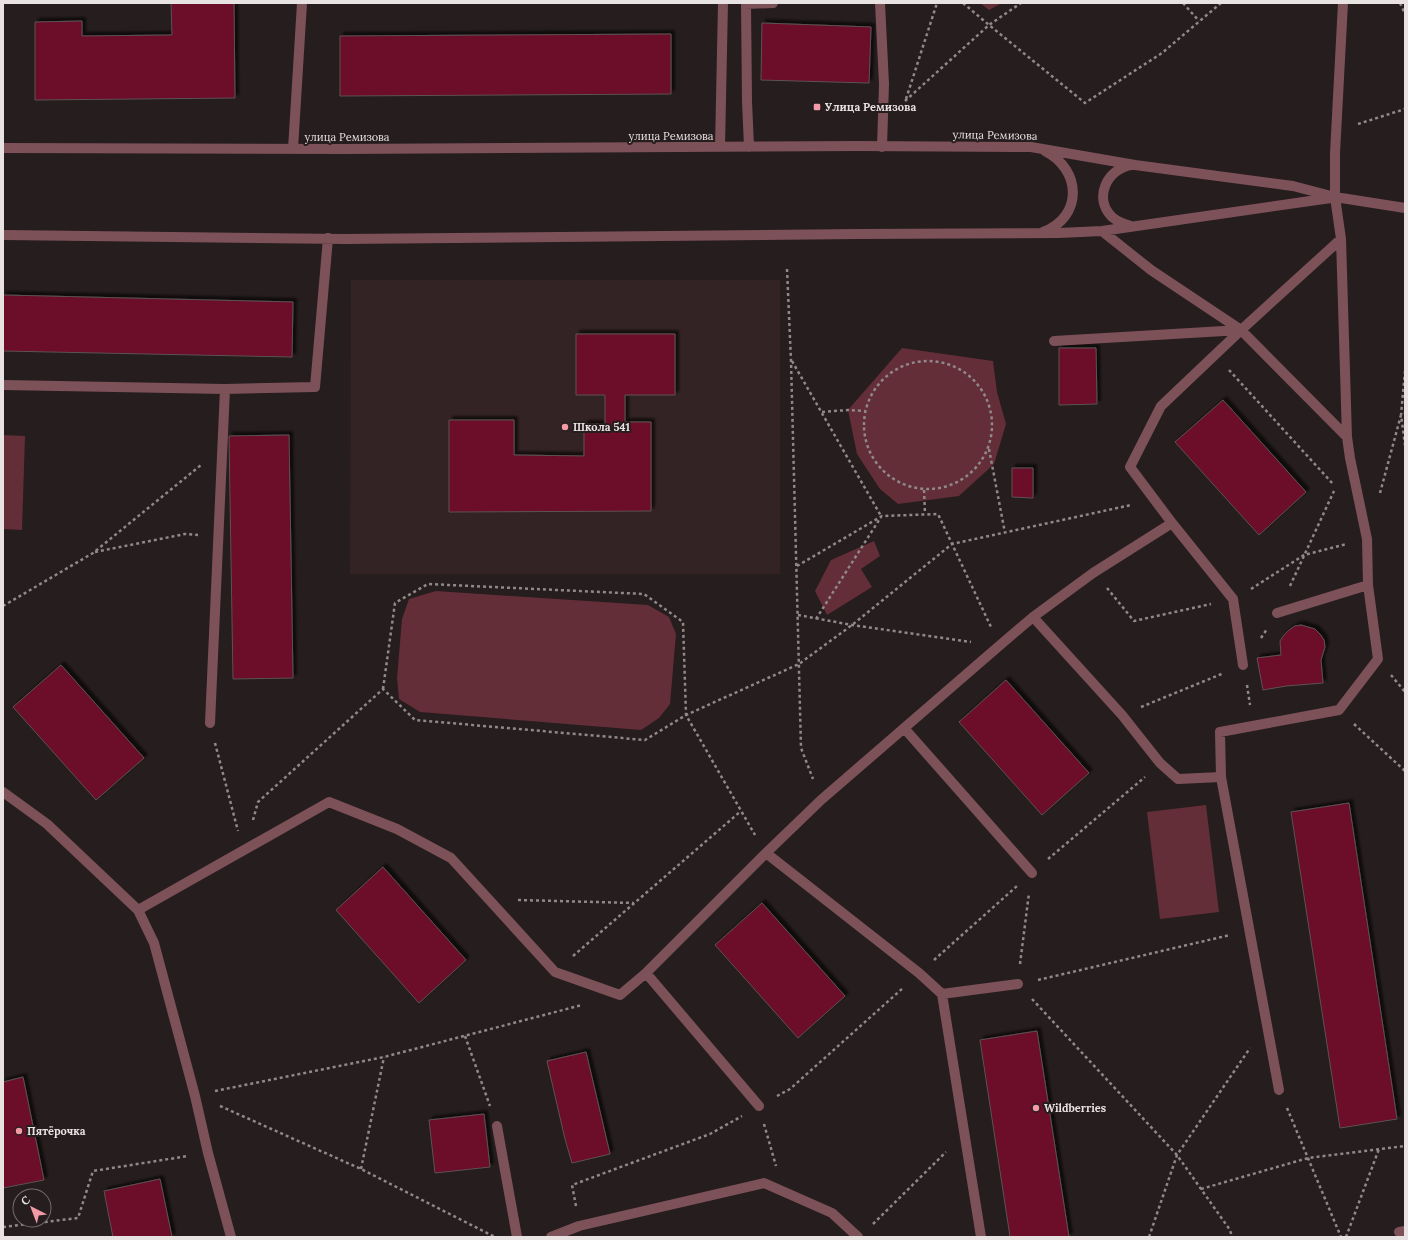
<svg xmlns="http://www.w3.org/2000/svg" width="1408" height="1240" font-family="Lora,serif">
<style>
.built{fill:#332325}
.green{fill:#632e37}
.building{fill:#6c0929;stroke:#5d5354;filter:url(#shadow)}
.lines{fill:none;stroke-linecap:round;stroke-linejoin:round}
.path{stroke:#908889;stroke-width:2.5;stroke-dasharray:3 3;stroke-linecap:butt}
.minor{stroke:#7d5158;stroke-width:10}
.poi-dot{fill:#f39aa7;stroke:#261d1e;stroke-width:1.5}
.labels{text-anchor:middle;stroke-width:4;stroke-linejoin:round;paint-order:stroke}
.poi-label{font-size:11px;font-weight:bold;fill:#e8e2e3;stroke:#261d1e;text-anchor:start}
.street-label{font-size:11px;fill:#e8e2e3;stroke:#261d1e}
</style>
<defs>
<filter id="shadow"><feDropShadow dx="3.5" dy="-3.5" stdDeviation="1" flood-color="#0009"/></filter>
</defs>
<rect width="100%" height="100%" fill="#261d1e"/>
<!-- built -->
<path class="built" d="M 351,280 L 780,280 L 780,574 L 350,574 Z"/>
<!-- green -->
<path class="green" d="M 980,3 L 1002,3 L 989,10 Z
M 902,348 L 993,361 L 997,392 L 1006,424 L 994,464 L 959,496 L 898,504 L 880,489 L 857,454 L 848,410 Z
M 3,435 L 25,436 L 22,530 L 3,529 Z
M 874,541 L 880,556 L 861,569 L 872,587 L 827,615 L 815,591 L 831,560 Z
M 436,591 L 648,605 L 669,617 L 676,634 L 670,704 L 659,718 L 641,730 L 420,712 L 399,699 L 397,678 L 402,619 L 409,599 Z
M 1206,805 L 1219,912 L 1160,919 L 1147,812 Z"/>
<!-- building -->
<path class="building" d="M 171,3 L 234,3 L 235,98 L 35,100 L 35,22 L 82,21 L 82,36 L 172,35 Z
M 762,23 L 871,27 L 869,83 L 761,80 Z
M 671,34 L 671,94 L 340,96 L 340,36 Z
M 3,295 L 293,302 L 292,357 L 3,351 Z
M 576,334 L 675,334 L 675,395 L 625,395 L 625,422 L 651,422 L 651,511 L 449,512 L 449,420 L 514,420 L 514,455 L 584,456 L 584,424 L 605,424 L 605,395 L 576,395 Z
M 1059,348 L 1096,348 L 1097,404 L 1059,405 Z
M 1223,400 L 1306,492 L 1259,535 L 1175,442 Z
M 289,435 L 293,678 L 233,679 L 229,436 Z
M 1012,468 L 1033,468 L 1033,498 L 1012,497 Z
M 1301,625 L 1315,629 L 1320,634 L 1324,640 L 1325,647 L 1321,660 L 1323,683 L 1286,686 L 1263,690 L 1257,658 L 1281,655 L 1280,641 L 1284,635 L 1289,630 L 1295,626 Z
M 61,665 L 144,758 L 96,800 L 13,707 Z
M 1006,680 L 1089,773 L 1042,815 L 959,722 Z
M 1349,803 L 1397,1119 L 1340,1128 L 1291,812 Z
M 383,867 L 466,960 L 419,1003 L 336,910 Z
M 762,903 L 845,996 L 798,1038 L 715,945 Z
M 1037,1031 L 1069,1237 L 1010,1237 L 1009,1230 L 980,1040 Z
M 586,1052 L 610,1154 L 572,1163 L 565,1139 L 547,1061 Z
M 23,1077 L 44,1180 L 3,1188 L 3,1082 Z
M 484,1114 L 490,1167 L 435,1173 L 429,1120 Z
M 160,1179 L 172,1237 L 113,1237 L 104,1191 Z"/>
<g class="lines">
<!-- path -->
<path class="path" d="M 963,3 L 989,25 L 1085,103 L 1162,53 L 1221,3
M 1183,3 L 1199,21
M 1400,3 L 1405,14
M 906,99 L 937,3
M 905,101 L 989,25 L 1021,3
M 1358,124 L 1405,109
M 787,269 L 791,361 L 801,748 L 813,779
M864 425a64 64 0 1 1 128 0a64 64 0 1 1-128 0Z
M 792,361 L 881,516
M 1229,370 L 1333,484
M 1405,371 L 1401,415 L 1405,445
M 822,412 L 848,410 L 865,411
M 989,449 L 1005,533
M 924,490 L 925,514
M 1380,493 L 1401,415 L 1405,413
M 95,552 L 185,534 L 198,535
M 797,566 L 882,516 L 938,514 L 991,627
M 1290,586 L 1334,491
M 1107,588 L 1134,621 L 1211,604
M 1251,589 L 1304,555 L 1347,544
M 3,606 L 93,553 L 201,465
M 798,615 L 852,625 L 971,642
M 816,619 L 881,517
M 1261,638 L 1267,629
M 1391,675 L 1405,692
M 1247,685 L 1250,705
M 383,689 L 395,603 L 428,584 L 644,594 L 683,622 L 686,715 L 755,835
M 1141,707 L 1224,673
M 1354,724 L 1405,771
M 215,743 L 238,831
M 253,820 L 258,802 L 383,689 L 415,720 L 645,740 L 686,715 L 799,664 L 852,625 L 952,544 L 1131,505
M 1048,859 L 1145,777
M 518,900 L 634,903
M 573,956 L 741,811
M 934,960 L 1017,886
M 1020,964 L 1029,893
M 1038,980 L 1230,935
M 1032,999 L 1177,1155 L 1230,1230 L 1232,1237
M 465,1036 L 490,1106
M 215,1091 L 384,1057 L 582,1005
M 777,1096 L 790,1089 L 904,987
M 220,1106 L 361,1169 L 495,1237
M 1287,1108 L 1341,1237
M 764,1124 L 776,1166
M 361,1169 L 384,1057
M 1201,1189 L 1308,1158 L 1405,1146
M 576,1206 L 572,1185 L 710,1134 L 742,1116
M 873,1224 L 946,1152
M 3,1227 L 78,1218 L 93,1171 L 188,1156
M 1149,1237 L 1177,1155 L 1250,1048
M 1346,1237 L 1379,1149"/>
<!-- minor -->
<path class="minor" d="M 880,3 L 884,84 L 882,147
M 720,147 L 723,3
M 749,147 L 747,101 L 746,4 L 773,3
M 3,148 L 341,149 L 858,146 L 1031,147 L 1135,165 L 1293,186 L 1335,197 L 1405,208
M 293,149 L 302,3
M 1131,165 C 1107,169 1093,198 1112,217 C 1118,222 1124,224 1131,226
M 1102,231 L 1151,270 L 1241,330 L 1347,437
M 1043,232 C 1083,217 1082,170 1045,151
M 3,235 L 345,239 L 858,234 L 1059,233 L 1102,231 L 1331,198
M 1054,341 L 1241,330
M 3,385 L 225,389 L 315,387 L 328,238
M 1172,523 L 1233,599 L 1243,665
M 1277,613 L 1368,585
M 1033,617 L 1122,715 L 1160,763 L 1178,779 L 1221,777
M 210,723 L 225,389
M 904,728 L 1032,873
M 3,792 L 47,824 L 138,910 L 154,943 L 195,1096 L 208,1153 L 231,1237
M 766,853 L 919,973 L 942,994 L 981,1237
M 138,910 L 329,802 L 397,829 L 451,858 L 555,972 L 620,995 L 646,973 L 766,853 L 821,800 L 999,646 L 1033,617 L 1093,573 L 1172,523 L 1130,467 L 1161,406 L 1241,330 L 1341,239 L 1335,197 L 1335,153 L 1343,3
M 646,973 L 759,1106
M 942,994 L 1018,984
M 1279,1090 L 1221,777 L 1220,732 L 1339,710 L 1378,659 L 1368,585 L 1367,539 L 1350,458 L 1347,437 L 1341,239
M 497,1126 L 517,1237
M 1399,1232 L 1405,1231
M 551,1237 L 579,1226 L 764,1183 L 832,1213 L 858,1237"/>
</g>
<!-- markers -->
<g class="poi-dot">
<rect x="813" y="103" width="8" height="8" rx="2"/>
<circle cx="565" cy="427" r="4"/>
<circle cx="1036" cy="1108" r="4"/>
<circle cx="19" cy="1131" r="4"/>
</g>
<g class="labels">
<!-- poi labels -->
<g class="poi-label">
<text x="825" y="111">Улица Ремизова</text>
<text x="573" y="431">Школа 541</text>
<text x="1044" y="1112">Wildberries</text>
<text x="27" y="1135">Пятёрочка</text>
</g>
<!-- street labels -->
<g class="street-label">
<text transform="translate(995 135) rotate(1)" y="4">улица Ремизова</text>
<text x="671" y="140">улица Ремизова</text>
<text x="347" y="141">улица Ремизова</text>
</g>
</g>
<!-- border -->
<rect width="1408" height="1240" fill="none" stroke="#e8e2e3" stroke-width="8"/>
<!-- north arrow -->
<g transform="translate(32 1208) rotate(318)"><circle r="19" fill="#261d1e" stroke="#746c6d"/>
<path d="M0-3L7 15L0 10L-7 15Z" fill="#f39aa7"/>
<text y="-6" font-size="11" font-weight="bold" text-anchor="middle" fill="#e8e2e3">С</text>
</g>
</svg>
